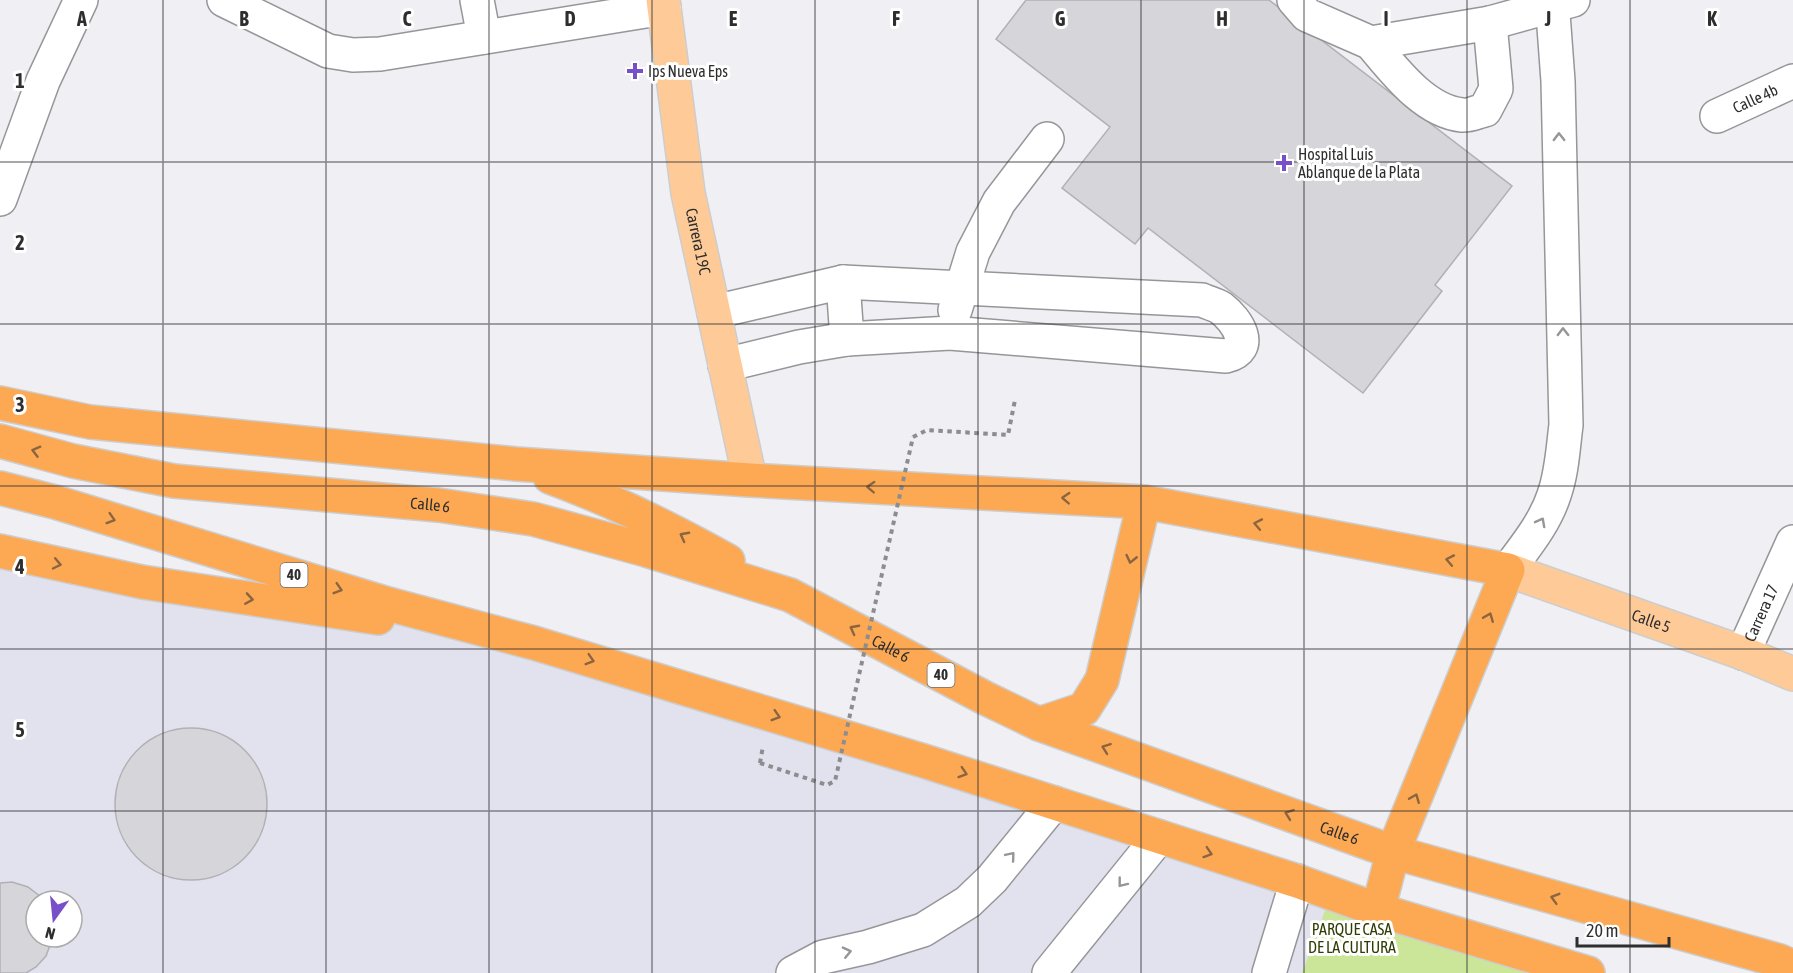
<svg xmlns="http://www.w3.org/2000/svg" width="1793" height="973" font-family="'Asap Condensed',sans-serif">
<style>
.built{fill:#e2e2ee;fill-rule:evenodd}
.green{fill:#cbe599}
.building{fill:#d5d5da;stroke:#b1b1b5;stroke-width:1.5}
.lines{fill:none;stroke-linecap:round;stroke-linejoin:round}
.minor-casing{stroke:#96969a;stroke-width:36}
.major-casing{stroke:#cdcdcd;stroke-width:36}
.highway-casing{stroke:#cdcdcd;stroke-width:36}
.path{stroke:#8d8d90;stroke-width:4;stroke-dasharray:4.5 4.5;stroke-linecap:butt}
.minor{stroke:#fff;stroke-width:33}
.major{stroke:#fecb98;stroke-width:33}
.highway{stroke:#fda954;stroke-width:33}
.path-bridge{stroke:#8d8d90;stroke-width:4;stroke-dasharray:4.5 4.5;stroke-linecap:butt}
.oneway{stroke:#969697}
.oneway2{stroke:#8b6540}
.grid{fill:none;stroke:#2e2e2f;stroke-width:1.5;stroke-opacity:0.55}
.poi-dot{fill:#7750c9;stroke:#fff;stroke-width:2}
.labels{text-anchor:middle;stroke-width:6;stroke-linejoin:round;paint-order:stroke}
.shield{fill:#fff;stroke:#6d6d6d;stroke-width:1.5}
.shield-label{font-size:15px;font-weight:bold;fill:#2e2e2f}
.poi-label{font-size:16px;fill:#2e2e2f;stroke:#fff;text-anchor:start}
.street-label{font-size:16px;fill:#2e2e2f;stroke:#fff}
.park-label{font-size:16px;fill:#2f3e04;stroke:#fff}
.grid-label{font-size:20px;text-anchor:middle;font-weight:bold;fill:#2e2e2f;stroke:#fff;stroke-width:6;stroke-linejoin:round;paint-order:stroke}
</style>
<rect width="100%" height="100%" fill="#efeff4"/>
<!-- built -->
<path class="built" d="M 0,551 L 534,643 L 1588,973 L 0,973 ZM 36,901 L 72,901 L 72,937 L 36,937 Z"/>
<!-- green -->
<path class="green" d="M 1327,905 L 1586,973 L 1302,973 Z"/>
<!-- building -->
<path class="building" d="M 1026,0 L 1269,0 L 1512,186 L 1435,285 L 1442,291 L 1363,393 L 1148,228 L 1135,244 L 1062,188 L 1110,127 L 996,39 Z
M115 804a76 76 0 1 1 152 0a76 76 0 1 1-152 0Z
M 12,882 L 28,887 L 41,897 L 43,901 L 36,901 L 36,937 L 53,937 L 46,956 L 36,967 L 26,973 L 0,973 L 0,883 Z"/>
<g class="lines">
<!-- minor casing -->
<g class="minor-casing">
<g id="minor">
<path d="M 224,0 L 328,51 L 353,55 L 380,54 L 664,8"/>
<path d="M 477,0 L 484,37"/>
<path d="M 1294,0 L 1307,15 L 1371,43 L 1490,23 L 1573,0"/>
<path d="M 1371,43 C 1394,70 1424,111 1462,115 C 1469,116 1479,111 1485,110 L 1496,89 L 1490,23"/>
<path id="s1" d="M 1717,116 L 1793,81"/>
<path d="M 0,199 L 43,81 L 81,0"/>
<path d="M 843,282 L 847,339"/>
<path d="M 955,310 L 973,252 L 999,202 L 1047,139"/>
<path d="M 714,312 L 843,282 L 1202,300 C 1208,303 1215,304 1221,308 C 1237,320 1256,349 1226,356 L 950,333 L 847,339 L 799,347 L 725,365"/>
<path d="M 1508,570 C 1525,547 1545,523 1554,495 C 1562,473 1563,448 1566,425 L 1558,81 L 1552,0"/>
<path id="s2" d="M 1743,653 L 1793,542"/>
<path d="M 793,973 L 823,957 L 868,947 L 923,930 L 968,902 L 992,879 L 1054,803"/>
<path d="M 1049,973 L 1159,837"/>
<path d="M 1269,973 L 1297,881"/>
</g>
</g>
<!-- major casing -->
<g class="major-casing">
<g id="major">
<path id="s3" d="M 663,0 L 688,193 L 750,480"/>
<path id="s4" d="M 1508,570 L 1743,653 L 1793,674"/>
</g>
</g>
<!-- highway casing -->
<g class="highway-casing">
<g id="highway">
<path d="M 0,403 L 90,422 L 516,464 L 750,480 L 1144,502 L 1508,570 L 1393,852 L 1378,910"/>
<path id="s5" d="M 0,441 L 73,461 L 174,481 L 438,505 L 533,519 L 646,550 L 790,595 L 985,698 L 1039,724 L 1393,852 L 1780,961 L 1793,967"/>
<path d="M 550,477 C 612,500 671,529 728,561"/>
<path d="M 0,488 L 55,502 L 388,604 L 534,643 L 924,761 L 1297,881 L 1378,910 L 1588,973"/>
<path d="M 0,551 L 142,582 L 378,618"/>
<path d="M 1039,724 L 1084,709 L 1102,680 L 1144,502"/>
</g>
</g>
<!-- path -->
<path class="path" d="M 913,437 L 927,430 L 1008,435 L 1015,400
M 760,763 L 763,746"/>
<!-- minor -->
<use href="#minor" class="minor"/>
<!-- major -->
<use href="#major" class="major"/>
<!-- highway -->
<use href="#highway" class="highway"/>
<!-- path-bridge -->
<path class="path-bridge" d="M 760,763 L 827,785 L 835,781 L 913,437"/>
</g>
<!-- one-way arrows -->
<defs><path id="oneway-chevron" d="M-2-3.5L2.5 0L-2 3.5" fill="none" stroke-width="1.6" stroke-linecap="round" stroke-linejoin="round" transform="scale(1.5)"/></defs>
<g class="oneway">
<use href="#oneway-chevron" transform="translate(1559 137) rotate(-91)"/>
<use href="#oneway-chevron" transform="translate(1563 332) rotate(-91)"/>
<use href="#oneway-chevron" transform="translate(1541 522) rotate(-62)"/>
<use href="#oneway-chevron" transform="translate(1011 856) rotate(-50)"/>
<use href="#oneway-chevron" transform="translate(1122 883) rotate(128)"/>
<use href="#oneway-chevron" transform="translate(847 952) rotate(-13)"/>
</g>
<g class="oneway2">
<use href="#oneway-chevron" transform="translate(36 451) rotate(-165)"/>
<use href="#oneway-chevron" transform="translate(871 487) rotate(-177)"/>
<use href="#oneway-chevron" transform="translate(1066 498) rotate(-177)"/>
<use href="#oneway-chevron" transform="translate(111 519) rotate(17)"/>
<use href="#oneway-chevron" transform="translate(1258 524) rotate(-169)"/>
<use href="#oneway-chevron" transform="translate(684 536) rotate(-152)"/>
<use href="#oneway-chevron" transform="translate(1131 559) rotate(103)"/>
<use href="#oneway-chevron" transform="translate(1450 560) rotate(-169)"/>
<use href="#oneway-chevron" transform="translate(57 564) rotate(12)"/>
<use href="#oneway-chevron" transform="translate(338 589) rotate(17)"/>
<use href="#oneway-chevron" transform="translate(249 599) rotate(9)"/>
<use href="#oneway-chevron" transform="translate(1489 617) rotate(-68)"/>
<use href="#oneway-chevron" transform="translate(854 629) rotate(-152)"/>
<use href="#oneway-chevron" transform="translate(590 660) rotate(17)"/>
<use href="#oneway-chevron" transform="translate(776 716) rotate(17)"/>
<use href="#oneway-chevron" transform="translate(1106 748) rotate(-160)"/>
<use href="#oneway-chevron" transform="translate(963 773) rotate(18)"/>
<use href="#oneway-chevron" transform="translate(1415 798) rotate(-68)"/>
<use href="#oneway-chevron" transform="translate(1289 814) rotate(-160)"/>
<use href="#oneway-chevron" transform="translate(1208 853) rotate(18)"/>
<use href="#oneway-chevron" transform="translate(1555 898) rotate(-164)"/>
</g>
<!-- grid -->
<path class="grid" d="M 163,0 L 163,973M 326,0 L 326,973M 489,0 L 489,973M 652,0 L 652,973M 815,0 L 815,973M 978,0 L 978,973M 1141,0 L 1141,973M 1304,0 L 1304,973M 1467,0 L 1467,973M 1630,0 L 1630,973M 0,162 L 1793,162M 0,324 L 1793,324M 0,486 L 1793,486M 0,649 L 1793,649M 0,811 L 1793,811"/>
<!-- markers -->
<g class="poi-dot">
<path d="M632 62h6v6h6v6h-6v6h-6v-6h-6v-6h6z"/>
<path d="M1281 154h6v6h6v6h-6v6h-6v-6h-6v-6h6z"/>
</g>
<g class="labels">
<!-- shield labels -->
<g class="shield">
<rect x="280.5" y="563" width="27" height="24" rx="4.5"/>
<rect x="927.5" y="663" width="27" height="24" rx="4.5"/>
</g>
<g class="shield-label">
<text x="294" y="580">40</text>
<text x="941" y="680">40</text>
</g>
<!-- poi labels -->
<g class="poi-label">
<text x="648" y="77">Ips Nueva Eps</text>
<text x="1298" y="160">Hospital Luis<tspan x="1298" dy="18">Ablanque de la Plata</tspan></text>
</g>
<!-- street labels -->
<g class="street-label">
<text dy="6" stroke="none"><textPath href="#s1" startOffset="42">Calle 4b</textPath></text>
<text dy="6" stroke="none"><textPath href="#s3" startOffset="244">Carrera 19C</textPath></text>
<text dy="6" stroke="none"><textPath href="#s5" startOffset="436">Calle 6</textPath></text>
<text dy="6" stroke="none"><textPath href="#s2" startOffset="44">Carrera 17</textPath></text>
<text dy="6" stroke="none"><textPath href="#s4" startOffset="152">Calle 5</textPath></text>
<text dy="6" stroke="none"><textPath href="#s5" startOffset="922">Calle 6</textPath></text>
<text dy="6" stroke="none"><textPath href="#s5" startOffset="1408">Calle 6</textPath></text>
</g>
<!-- park labels -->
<g class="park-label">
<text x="1352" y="935">PARQUE CASA<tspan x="1352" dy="18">DE LA CULTURA</tspan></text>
</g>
</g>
<g class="grid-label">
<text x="82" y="26">A</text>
<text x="244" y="26">B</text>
<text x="407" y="26">C</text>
<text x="570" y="26">D</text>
<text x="733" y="26">E</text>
<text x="896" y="26">F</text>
<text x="1060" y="26">G</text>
<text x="1222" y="26">H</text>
<text x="1386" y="26">I</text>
<text x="1548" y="26">J</text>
<text x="1712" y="26">K</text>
<text x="20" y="88">1</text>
<text x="20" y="250">2</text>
<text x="20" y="412">3</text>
<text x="20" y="574">4</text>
<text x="20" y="737">5</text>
</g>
<!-- north arrow -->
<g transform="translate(54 919) rotate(195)"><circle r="28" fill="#ffffff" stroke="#ababac" stroke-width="1.5"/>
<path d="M0-4.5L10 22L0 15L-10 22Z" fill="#7750c9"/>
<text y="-9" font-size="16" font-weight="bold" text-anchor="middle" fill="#2e2e2f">N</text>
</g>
<!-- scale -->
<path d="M1577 937v9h92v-9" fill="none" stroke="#2e2e2f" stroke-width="3"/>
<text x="1586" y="937" font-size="18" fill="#2e2e2f" stroke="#ffffff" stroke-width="4.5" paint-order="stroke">20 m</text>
</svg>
